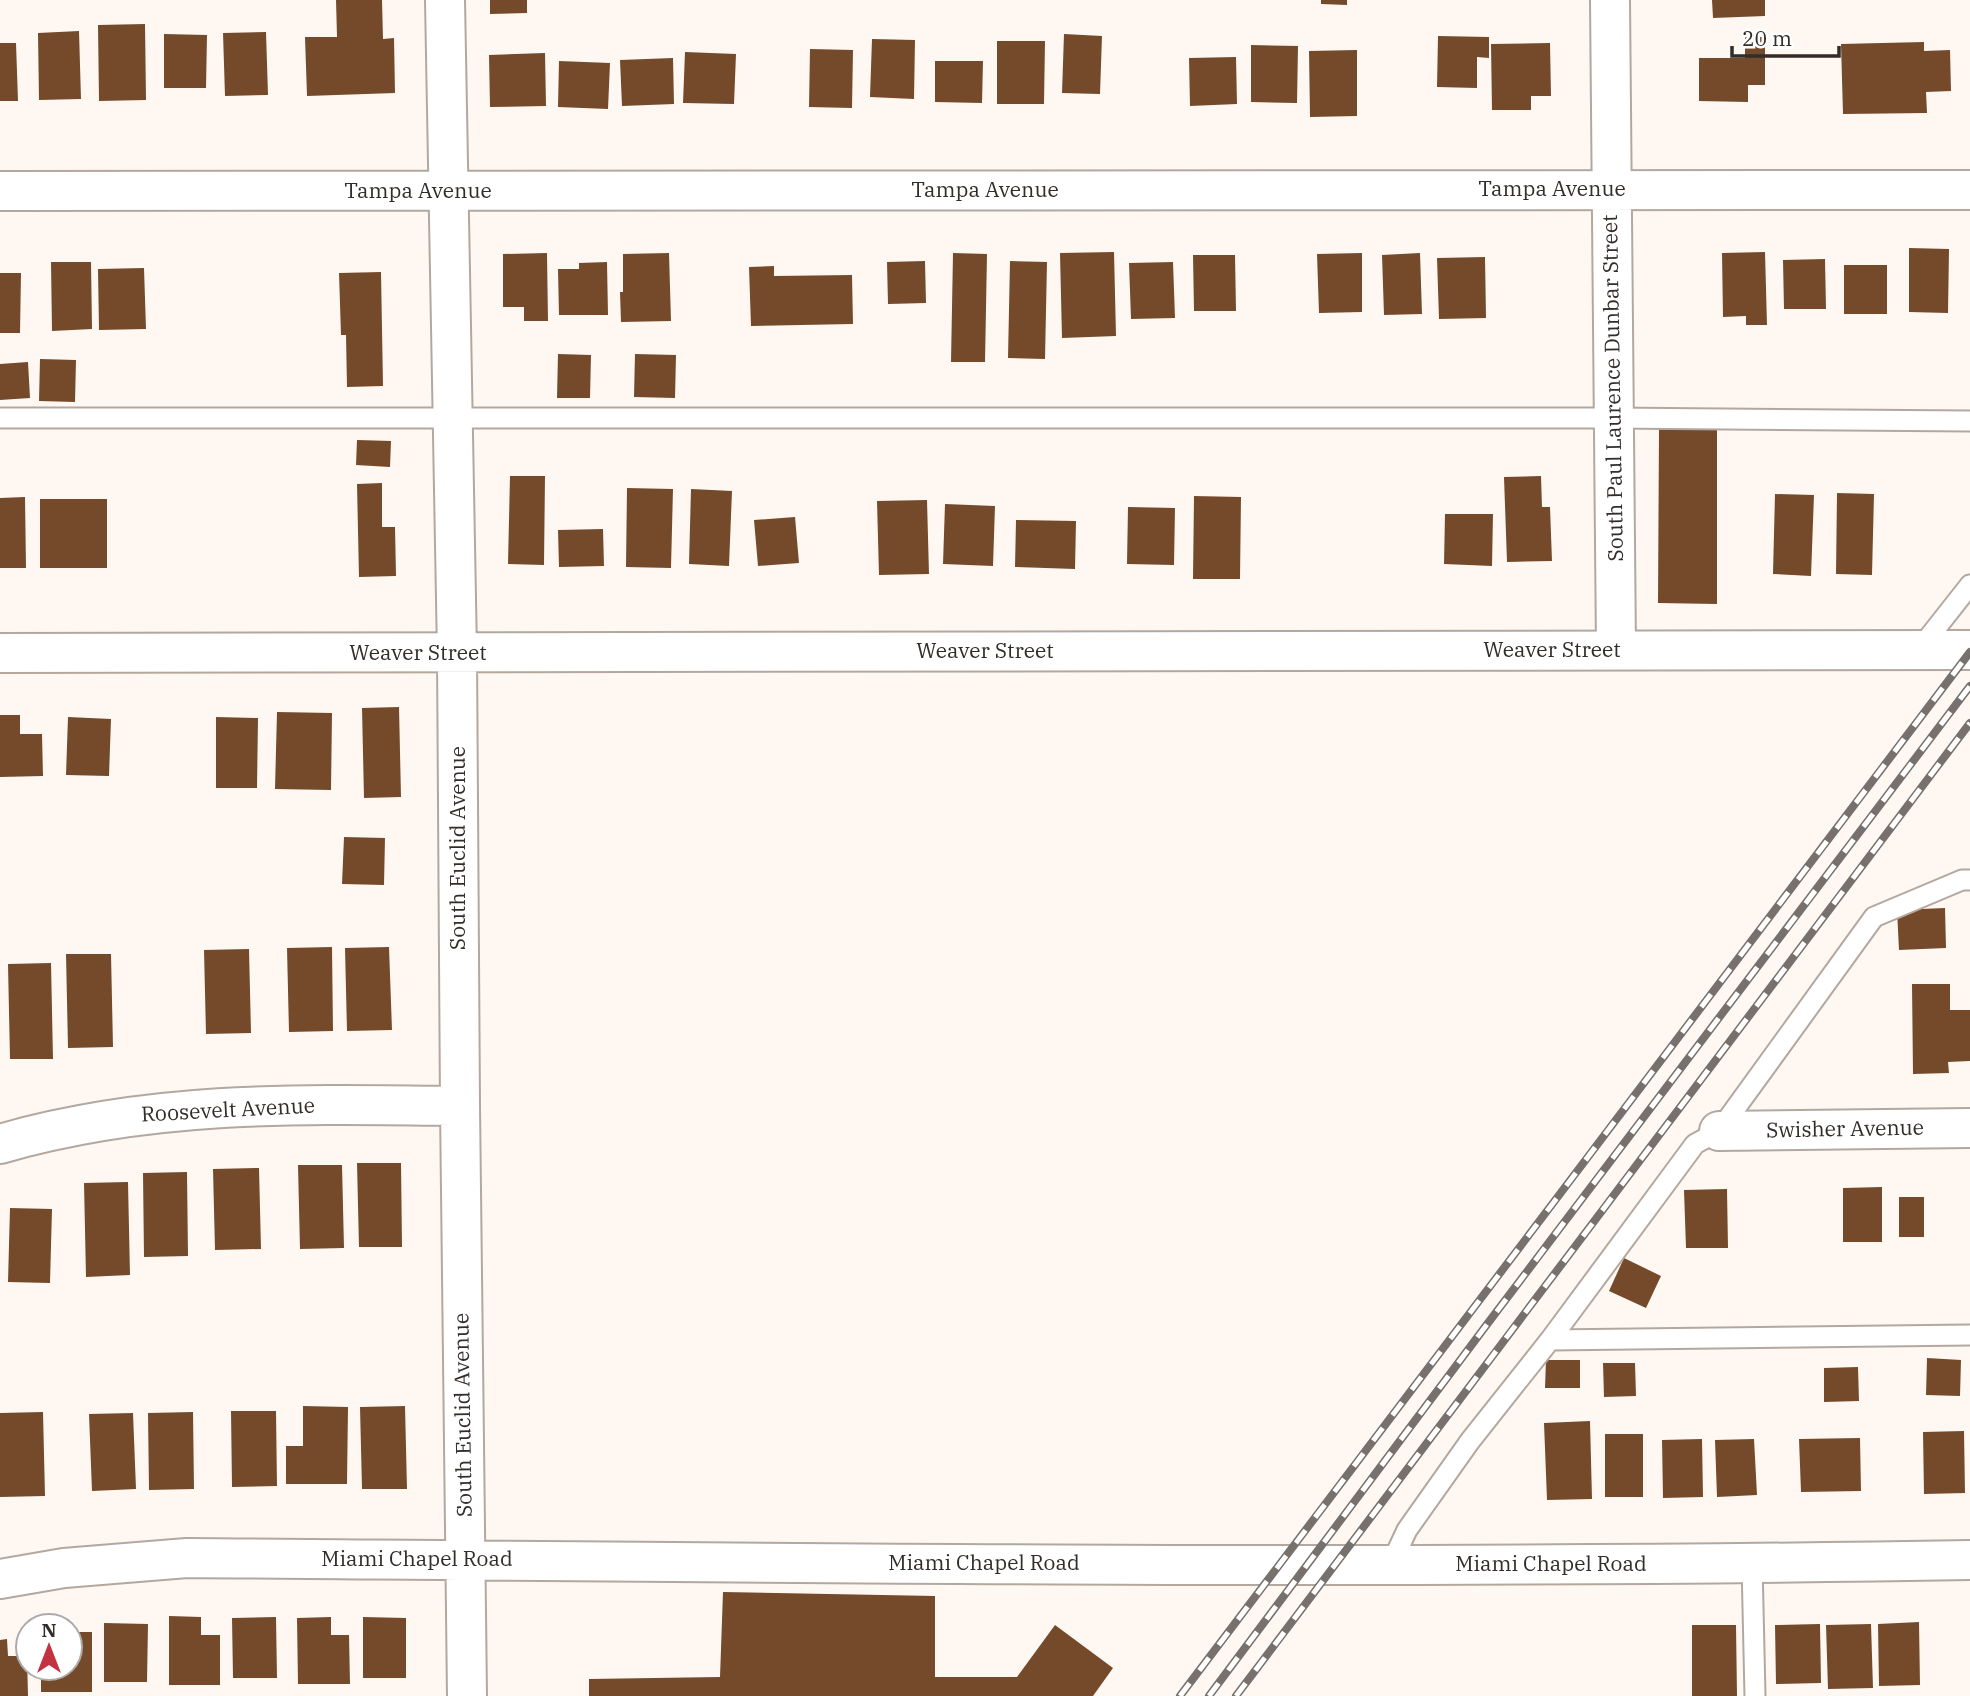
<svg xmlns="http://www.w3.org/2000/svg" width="1970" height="1696" font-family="'IBM Plex Serif',serif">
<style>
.building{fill:#744a2b}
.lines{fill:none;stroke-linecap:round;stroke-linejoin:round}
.lane-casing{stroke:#b3a8a0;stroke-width:23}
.street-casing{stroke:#b3a8a0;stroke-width:42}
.lane{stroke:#fff;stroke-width:19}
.street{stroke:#fff;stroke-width:38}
.rail-casing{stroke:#77716d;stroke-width:8}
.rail{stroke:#fff;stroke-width:5;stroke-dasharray:16;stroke-linecap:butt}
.labels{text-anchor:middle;stroke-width:7;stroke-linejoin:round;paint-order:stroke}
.street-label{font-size:21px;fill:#322d2a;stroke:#fff}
</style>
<rect width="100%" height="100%" fill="#fff7f2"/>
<!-- building -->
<path class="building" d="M 336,0 L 382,0 L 383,39 L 394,38 L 395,93 L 307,96 L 305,37 L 337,37 Z
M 490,0 L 527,0 L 527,13 L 490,14 Z
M 1321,0 L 1347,0 L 1347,5 L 1321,4 Z
M 1712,0 L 1765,0 L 1765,16 L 1713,18 Z
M 145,24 L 146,100 L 99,101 L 98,25 Z
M 79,31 L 81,99 L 39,100 L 38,33 Z
M 266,32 L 268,95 L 225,96 L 223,33 Z
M 164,34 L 207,35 L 206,88 L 164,88 Z
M 1064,34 L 1102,36 L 1100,94 L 1062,93 Z
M 1438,36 L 1489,37 L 1489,58 L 1477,57 L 1477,88 L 1437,87 Z
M 1745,37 L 1765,37 L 1765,85 L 1748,85 L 1748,102 L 1699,101 L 1699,58 L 1745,58 Z
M 872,39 L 915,40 L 914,99 L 870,97 Z
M 997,41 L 1045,41 L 1044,104 L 997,104 Z
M 1924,42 L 1924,51 L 1950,50 L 1951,91 L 1926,92 L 1927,113 L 1843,114 L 1841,44 Z
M 0,43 L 16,43 L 18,101 L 0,101 Z
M 1550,43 L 1551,96 L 1531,96 L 1531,110 L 1492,110 L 1491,44 Z
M 1251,45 L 1298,46 L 1297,103 L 1251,102 Z
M 810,49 L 853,50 L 852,108 L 809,107 Z
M 1357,50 L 1357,116 L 1310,117 L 1309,51 Z
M 685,52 L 736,54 L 734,104 L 683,103 Z
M 545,53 L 546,106 L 490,107 L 489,55 Z
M 1236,57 L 1237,104 L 1190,106 L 1189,58 Z
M 673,58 L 674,104 L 622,106 L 620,60 Z
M 559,61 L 610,63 L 608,109 L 558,107 Z
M 935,61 L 983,61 L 982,103 L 935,102 Z
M 1909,248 L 1949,249 L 1948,313 L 1909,312 Z
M 1114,252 L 1116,336 L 1062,338 L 1060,253 Z
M 1765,252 L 1767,325 L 1746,325 L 1746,316 L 1723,317 L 1722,253 Z
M 547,253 L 548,321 L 524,321 L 524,307 L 503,307 L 503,254 Z
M 669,253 L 671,321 L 621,322 L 620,292 L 623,292 L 623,254 Z
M 953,253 L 987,254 L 985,362 L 951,362 Z
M 1362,253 L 1362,312 L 1319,313 L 1317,254 Z
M 1420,253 L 1422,314 L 1384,315 L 1382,255 Z
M 1193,255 L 1235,255 L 1236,311 L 1194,311 Z
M 1485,257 L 1486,318 L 1439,319 L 1437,258 Z
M 1825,259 L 1826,309 L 1784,309 L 1783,260 Z
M 925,261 L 926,303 L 888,304 L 887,262 Z
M 1010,261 L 1047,262 L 1045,359 L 1008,358 Z
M 51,262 L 91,262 L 92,329 L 52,331 Z
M 607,262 L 608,315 L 559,315 L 558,269 L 579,269 L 579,263 Z
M 1173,262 L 1175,318 L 1131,319 L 1129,263 Z
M 1844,265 L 1887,265 L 1887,314 L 1844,314 Z
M 774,266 L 774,276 L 852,275 L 853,324 L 751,326 L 749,267 Z
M 144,268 L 146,329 L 99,330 L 98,269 Z
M 381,272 L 383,386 L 347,387 L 346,335 L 341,335 L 339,273 Z
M 0,273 L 21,273 L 20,333 L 0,333 Z
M 558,354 L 591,355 L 590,398 L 557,398 Z
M 635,354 L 676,355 L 675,398 L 634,397 Z
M 40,359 L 76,360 L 75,402 L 39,401 Z
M 28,362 L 30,398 L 0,400 L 0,364 Z
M 1659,429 L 1717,430 L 1717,604 L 1658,603 Z
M 357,440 L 391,441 L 390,467 L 356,465 Z
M 510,476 L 545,476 L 544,565 L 508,564 Z
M 1541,476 L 1542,507 L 1550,507 L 1552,561 L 1507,562 L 1504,477 Z
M 382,483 L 382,527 L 395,527 L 396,576 L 359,577 L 357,484 Z
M 627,488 L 673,489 L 671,568 L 626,567 Z
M 691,489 L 732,491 L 729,566 L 689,564 Z
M 1837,493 L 1874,494 L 1872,575 L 1836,574 Z
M 1775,494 L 1814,495 L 1811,576 L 1773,574 Z
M 1194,496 L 1241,497 L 1240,579 L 1193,579 Z
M 25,497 L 26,568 L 0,568 L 0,498 Z
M 40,499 L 107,499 L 107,568 L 40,568 Z
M 927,500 L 929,574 L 879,575 L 877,501 Z
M 945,504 L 995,506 L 993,566 L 943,564 Z
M 1128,507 L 1175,508 L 1174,565 L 1127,564 Z
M 1445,514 L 1493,514 L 1492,566 L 1444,564 Z
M 795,517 L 799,563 L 758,566 L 754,520 Z
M 1016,520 L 1076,521 L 1075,569 L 1015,567 Z
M 603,529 L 604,566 L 559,567 L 558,530 Z
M 399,707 L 401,797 L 364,798 L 362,708 Z
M 277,712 L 332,713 L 331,790 L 275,789 Z
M 0,715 L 20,715 L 20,734 L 42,734 L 43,776 L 0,777 Z
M 68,717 L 111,719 L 109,776 L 66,775 Z
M 216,717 L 258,718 L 257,788 L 216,788 Z
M 344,837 L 385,838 L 384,885 L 342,884 Z
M 1945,908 L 1946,948 L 1899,950 L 1897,910 Z
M 332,947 L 333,1031 L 289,1032 L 287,948 Z
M 389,947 L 392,1030 L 347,1031 L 345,948 Z
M 249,949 L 251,1033 L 206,1034 L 204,950 Z
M 66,954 L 111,954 L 113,1047 L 68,1048 Z
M 51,963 L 53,1059 L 10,1059 L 8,964 Z
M 1912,984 L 1950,984 L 1950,1010 L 1970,1010 L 1970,1061 L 1948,1062 L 1949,1073 L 1913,1074 Z
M 357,1163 L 401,1163 L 402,1247 L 359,1247 Z
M 298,1165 L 342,1165 L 344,1248 L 300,1249 Z
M 259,1168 L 261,1249 L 215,1250 L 213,1169 Z
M 187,1172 L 188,1256 L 144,1257 L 143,1173 Z
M 128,1182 L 130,1275 L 86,1277 L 84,1183 Z
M 1882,1187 L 1882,1242 L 1843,1242 L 1843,1188 Z
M 1727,1189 L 1728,1248 L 1686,1248 L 1684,1190 Z
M 1899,1197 L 1924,1197 L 1924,1237 L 1899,1237 Z
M 10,1208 L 52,1209 L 50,1283 L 8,1282 Z
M 1624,1258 L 1661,1276 L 1646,1308 L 1609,1291 Z
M 1927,1358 L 1961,1360 L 1960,1396 L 1926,1395 Z
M 1546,1360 L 1580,1360 L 1580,1388 L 1545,1388 Z
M 1603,1363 L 1635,1363 L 1636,1396 L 1604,1397 Z
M 1858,1367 L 1859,1401 L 1824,1402 L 1824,1368 Z
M 303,1406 L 348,1407 L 347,1484 L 286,1484 L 286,1446 L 303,1446 Z
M 405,1406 L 407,1489 L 362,1489 L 360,1407 Z
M 231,1411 L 276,1411 L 277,1486 L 232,1487 Z
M 43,1412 L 45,1496 L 0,1497 L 0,1413 Z
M 193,1412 L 194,1489 L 149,1490 L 148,1413 Z
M 133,1413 L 136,1489 L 92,1491 L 89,1414 Z
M 1590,1421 L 1592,1499 L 1547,1500 L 1544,1423 Z
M 1964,1431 L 1965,1493 L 1924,1494 L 1923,1432 Z
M 1605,1434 L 1643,1434 L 1643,1497 L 1605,1497 Z
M 1860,1438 L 1861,1491 L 1801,1492 L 1799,1439 Z
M 1702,1439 L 1703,1497 L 1663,1498 L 1662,1440 Z
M 1754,1439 L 1757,1495 L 1717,1497 L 1715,1440 Z
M 723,1592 L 935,1596 L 935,1677 L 1017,1677 L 1055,1625 L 1113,1668 L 1093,1696 L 589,1696 L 589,1679 L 720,1677 Z
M 169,1616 L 201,1617 L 201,1635 L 220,1635 L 220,1685 L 169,1685 Z
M 276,1617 L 277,1678 L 233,1678 L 232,1618 Z
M 331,1617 L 331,1635 L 349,1635 L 350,1684 L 298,1684 L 297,1618 Z
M 363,1617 L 406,1618 L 406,1678 L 363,1678 Z
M 1919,1622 L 1920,1685 L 1879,1686 L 1878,1624 Z
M 104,1623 L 148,1624 L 147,1682 L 104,1682 Z
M 1820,1624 L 1821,1683 L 1776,1684 L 1775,1625 Z
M 1871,1624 L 1873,1688 L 1828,1689 L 1826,1625 Z
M 1692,1625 L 1736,1625 L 1737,1696 L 1692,1696 Z
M 70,1632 L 92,1632 L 92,1692 L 41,1692 L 41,1668 L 70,1668 Z
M 7,1639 L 8,1656 L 27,1656 L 28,1696 L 0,1696 L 0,1640 Z"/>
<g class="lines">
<!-- lane casing -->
<g class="lane-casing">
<path id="lane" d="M 0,418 L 1613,418 L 1970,421
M 1918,651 L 1970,585
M 1550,1340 L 1970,1335
M 1752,1563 L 1755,1696
M 1391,1564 L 1407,1530 L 1470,1441 L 1550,1340 L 1695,1144 L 1719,1131 L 1874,917 L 1962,880 L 1970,880"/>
</g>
<!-- street casing -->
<g class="street-casing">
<path id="street" d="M 445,0 L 457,653 L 460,1106 L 467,1696
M 1610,0 L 1616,650
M 0,191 L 1970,190
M 0,653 L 1970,650
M 1719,1131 L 1970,1128
M 0,1144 C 152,1100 303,1104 460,1106
M 0,1579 L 64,1568 L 187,1558 C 781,1563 1376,1570 1970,1560"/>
</g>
<!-- lane -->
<use href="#lane" class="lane"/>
<!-- street -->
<use href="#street" class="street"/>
<!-- rail casing -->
<g class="rail-casing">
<path id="rail" d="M 1180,1696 L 1970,652
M 1209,1696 L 1488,1323 L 1970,686
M 1236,1696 L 1970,723"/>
</g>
<!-- rail -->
<use href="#rail" class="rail"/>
</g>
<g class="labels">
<!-- street labels -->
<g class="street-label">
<text x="1552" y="196">Tampa Avenue</text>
<text x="985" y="197">Tampa Avenue</text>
<text x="418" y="198">Tampa Avenue</text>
<text transform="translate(1613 388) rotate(-91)" y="7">South Paul Laurence Dunbar Street</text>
<text x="1552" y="657">Weaver Street</text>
<text x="985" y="658">Weaver Street</text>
<text x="418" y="660">Weaver Street</text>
<text transform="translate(458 848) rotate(-90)" y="7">South Euclid Avenue</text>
<text transform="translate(228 1110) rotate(-3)" y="7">Roosevelt Avenue</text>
<text transform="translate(1845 1129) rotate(-1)" y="7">Swisher Avenue</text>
<text transform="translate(463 1415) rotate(-91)" y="7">South Euclid Avenue</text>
<text x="417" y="1566">Miami Chapel Road</text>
<text x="984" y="1570">Miami Chapel Road</text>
<text x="1551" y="1571">Miami Chapel Road</text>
</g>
</g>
<!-- north arrow -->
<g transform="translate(49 1647)"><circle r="33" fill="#ffffff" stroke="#adabaa" stroke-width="2"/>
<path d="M0-5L12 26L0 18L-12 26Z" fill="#c23240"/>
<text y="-10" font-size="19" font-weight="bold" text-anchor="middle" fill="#322d2a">N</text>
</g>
<!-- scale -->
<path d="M1732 46v10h107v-10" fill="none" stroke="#322d2a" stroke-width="3.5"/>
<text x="1742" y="46" font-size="21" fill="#322d2a" stroke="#ffffff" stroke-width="5" paint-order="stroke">20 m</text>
</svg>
